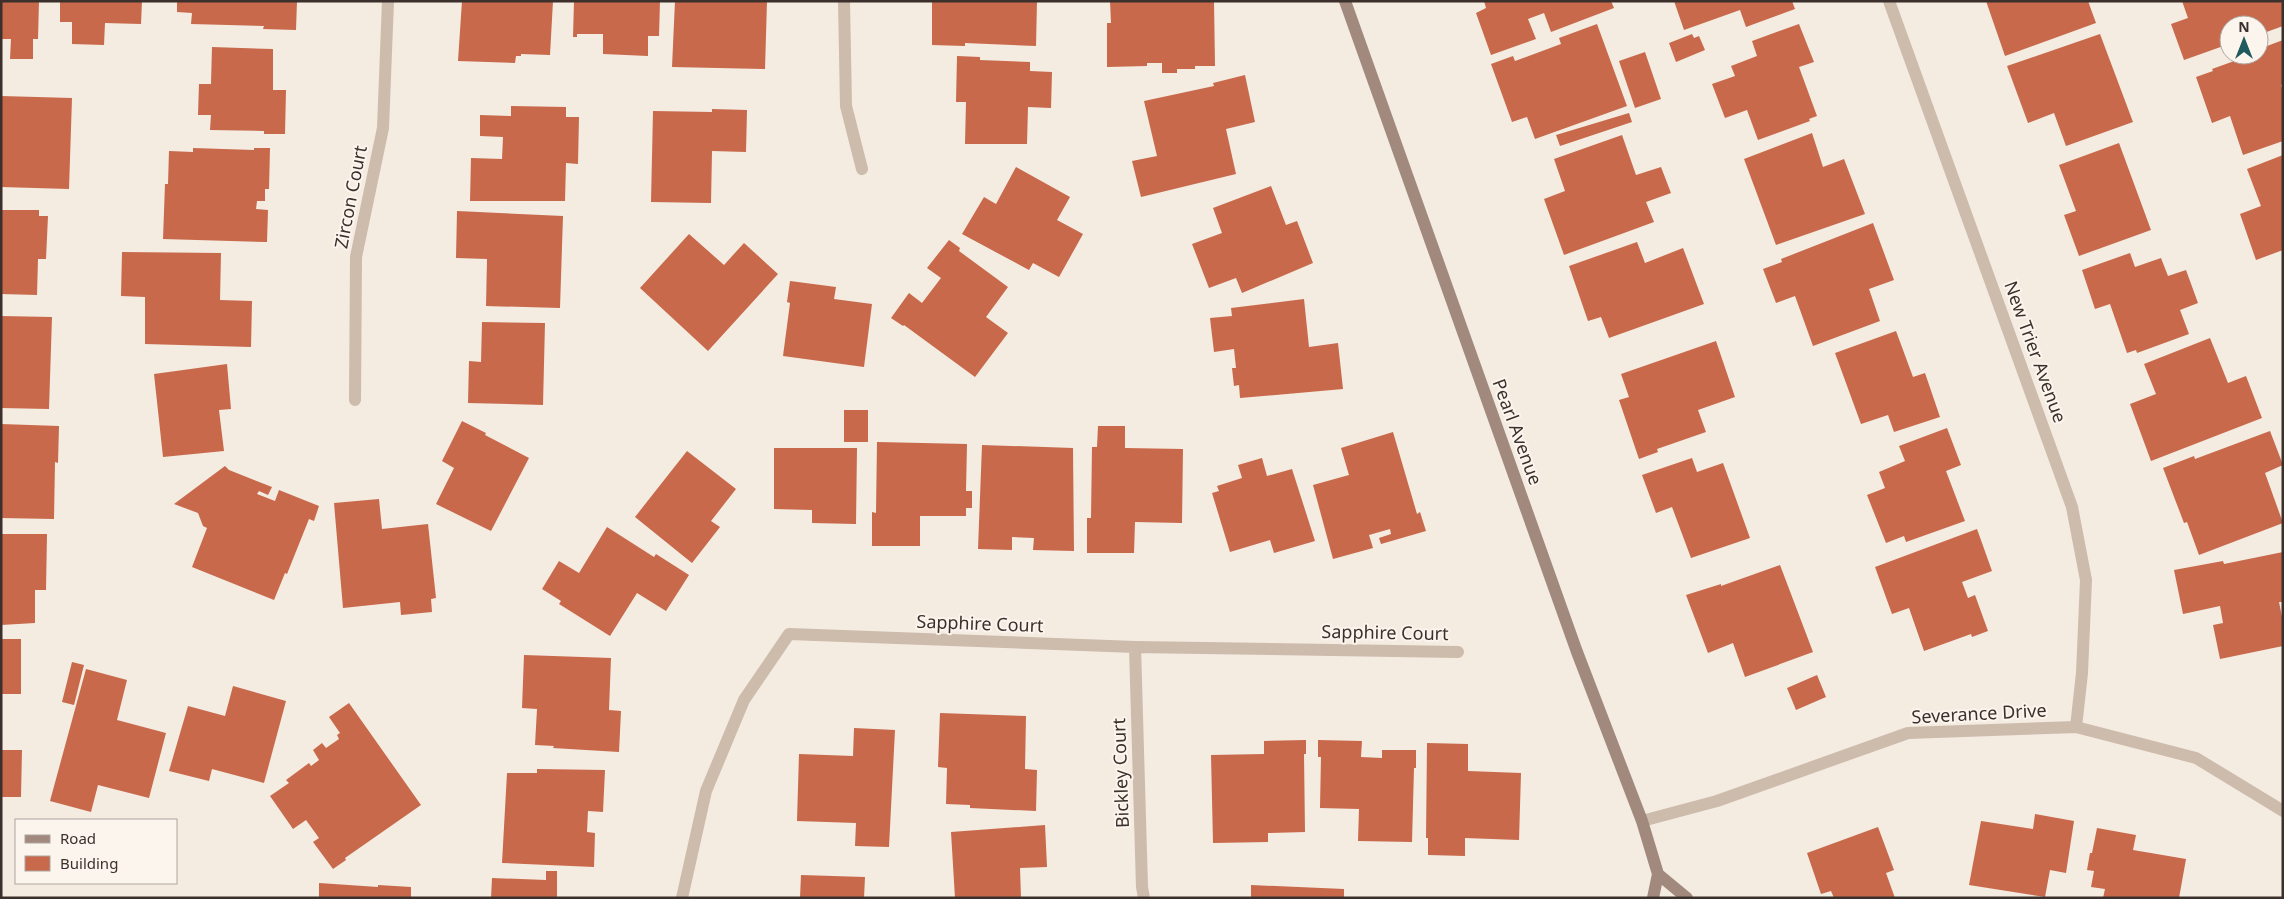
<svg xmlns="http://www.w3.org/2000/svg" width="2284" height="899" font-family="'Noto Sans',sans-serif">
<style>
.building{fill:#c8694b}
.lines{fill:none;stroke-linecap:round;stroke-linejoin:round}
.street{stroke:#cdbbac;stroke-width:12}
.secondary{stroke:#a18a7d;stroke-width:12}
.labels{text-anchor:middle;stroke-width:4;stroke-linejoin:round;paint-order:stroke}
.street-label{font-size:18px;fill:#3b302b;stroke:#fbf5ee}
</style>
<rect width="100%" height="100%" fill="#f4ebe1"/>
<!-- building -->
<path class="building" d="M 1,1 L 39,1 L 38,39 L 33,39 L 33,59 L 10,59 L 11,39 L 1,39 Z
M 60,1 L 142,1 L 141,24 L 105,23 L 104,45 L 72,44 L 72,22 L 60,22 Z
M 177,1 L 297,1 L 296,30 L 263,29 L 264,26 L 191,24 L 192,13 L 177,12 Z
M 462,1 L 553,1 L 550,55 L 521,54 L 521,56 L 516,56 L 515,63 L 458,61 Z
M 574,1 L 660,1 L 659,36 L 648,36 L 648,56 L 603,54 L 603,34 L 577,34 L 577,37 L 573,37 Z
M 675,1 L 767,1 L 765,69 L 672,67 Z
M 932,1 L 1037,1 L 1036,46 L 965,43 L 965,46 L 932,45 Z
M 1110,1 L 1214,1 L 1215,66 L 1195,66 L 1195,69 L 1177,69 L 1177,73 L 1162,73 L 1162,63 L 1147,63 L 1147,66 L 1107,67 L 1107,23 L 1111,23 Z
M 1484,1 L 1611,1 L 1614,8 L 1551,32 L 1544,13 L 1528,19 L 1536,39 L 1491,55 L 1476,13 L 1486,8 Z
M 1674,1 L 1792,1 L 1795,9 L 1746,27 L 1740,10 L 1684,30 Z
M 1986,1 L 2088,1 L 2096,23 L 2005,56 Z
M 2182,1 L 2283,1 L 2283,26 L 2261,34 L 2259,25 L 2229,25 L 2229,44 L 2184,60 L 2171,24 L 2188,18 Z
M 1597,24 L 1627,106 L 1535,139 L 1527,117 L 1512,122 L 1491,64 L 1513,56 L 1515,61 L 1561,44 L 1559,38 Z
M 1799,24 L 1814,62 L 1799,67 L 1817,116 L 1809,119 L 1810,121 L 1758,140 L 1747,110 L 1725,118 L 1712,84 L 1735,76 L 1731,66 L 1757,56 L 1752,41 Z
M 1692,34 L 1694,38 L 1699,36 L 1705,50 L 1676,62 L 1669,43 Z
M 2100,34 L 2133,122 L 2066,146 L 2054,113 L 2028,123 L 2007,66 Z
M 2283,40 L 2283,84 L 2281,85 L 2283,91 L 2283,141 L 2243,155 L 2230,116 L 2212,123 L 2196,77 L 2213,71 L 2212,69 L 2251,55 L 2259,55 L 2259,49 Z
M 212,47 L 273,49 L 273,90 L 286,90 L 285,134 L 264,134 L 264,131 L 210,130 L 211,115 L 198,115 L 199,84 L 211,84 Z
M 1645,52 L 1661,99 L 1635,108 L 1619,61 Z
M 957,56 L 980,57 L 980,60 L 1030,62 L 1030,71 L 1052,72 L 1051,108 L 1028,107 L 1027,144 L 965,144 L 966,102 L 956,102 Z
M 1245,75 L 1255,122 L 1226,129 L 1236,174 L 1141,197 L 1132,161 L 1157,156 L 1144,101 L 1214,86 L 1213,83 Z
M 1,96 L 72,98 L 69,189 L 1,187 Z
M 511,106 L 566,107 L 566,117 L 579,117 L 578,164 L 566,163 L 565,201 L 470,201 L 471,158 L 502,159 L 503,137 L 480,136 L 480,115 L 511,116 Z
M 712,109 L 747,110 L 746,152 L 712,151 L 711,203 L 651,202 L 653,111 L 712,112 Z
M 1629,113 L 1632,122 L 1560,146 L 1556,135 Z
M 1812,133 L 1823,167 L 1844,159 L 1865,214 L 1776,245 L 1744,159 Z
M 1622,135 L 1636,175 L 1661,167 L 1671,193 L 1646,202 L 1654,222 L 1564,255 L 1544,199 L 1565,191 L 1554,159 Z
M 2119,143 L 2151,230 L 2079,256 L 2064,215 L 2076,211 L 2059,165 Z
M 193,148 L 254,150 L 254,148 L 270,148 L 269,189 L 265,189 L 265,201 L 257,201 L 256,209 L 268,210 L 267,242 L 163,239 L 165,184 L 168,184 L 169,151 L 193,152 Z
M 2283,155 L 2283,250 L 2256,260 L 2240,214 L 2261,206 L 2247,169 Z
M 1016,167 L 1070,197 L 1057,220 L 1083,234 L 1059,277 L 1033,263 L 1029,270 L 962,234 L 984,197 L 996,204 Z
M 1271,186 L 1286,225 L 1297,221 L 1313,263 L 1242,293 L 1236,278 L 1209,288 L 1192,244 L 1222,233 L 1213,208 Z
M 1,210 L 39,210 L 39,216 L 48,216 L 46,259 L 38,259 L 37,295 L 1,294 Z
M 457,211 L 563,216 L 560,308 L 486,306 L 487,259 L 456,258 Z
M 1873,223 L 1894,280 L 1869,289 L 1880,321 L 1813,346 L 1795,296 L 1776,303 L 1763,269 L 1782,262 L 1781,259 Z
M 689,234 L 724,265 L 744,243 L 778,274 L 708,351 L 640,288 Z
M 949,240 L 960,248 L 959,251 L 1008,287 L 986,317 L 1008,333 L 975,377 L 904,325 L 903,326 L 891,318 L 909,293 L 922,303 L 941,278 L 927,268 Z
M 1637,242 L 1645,263 L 1683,248 L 1704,304 L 1609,338 L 1601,317 L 1588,321 L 1569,266 Z
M 122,252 L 221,253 L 220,300 L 252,301 L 251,347 L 145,344 L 145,297 L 121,296 Z
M 2130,253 L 2135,267 L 2161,258 L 2168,276 L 2186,270 L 2198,303 L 2180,310 L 2189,334 L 2137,353 L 2136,350 L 2127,353 L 2110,304 L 2095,309 L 2082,270 Z
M 790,281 L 836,287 L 834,299 L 872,304 L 864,367 L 783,356 L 790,303 L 787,302 Z
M 1304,299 L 1309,347 L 1338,343 L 1343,389 L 1240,398 L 1239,385 L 1234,386 L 1232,368 L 1236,368 L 1234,349 L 1214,352 L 1210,318 L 1232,316 L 1231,308 Z
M 1,316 L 52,317 L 49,409 L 1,408 Z
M 482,322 L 545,323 L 543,405 L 468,403 L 469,361 L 481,362 Z
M 1896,331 L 1913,377 L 1925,373 L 1940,417 L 1894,432 L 1888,415 L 1861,424 L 1835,353 Z
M 2210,338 L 2228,383 L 2246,376 L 2262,418 L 2151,461 L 2130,404 L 2156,394 L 2144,364 Z
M 1716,341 L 1735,397 L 1698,410 L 1706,432 L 1657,449 L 1658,452 L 1639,459 L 1619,400 L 1629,397 L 1621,374 Z
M 227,364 L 231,409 L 219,410 L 224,451 L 163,457 L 154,374 Z
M 844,410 L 868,410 L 868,442 L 844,442 Z
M 462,421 L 486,433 L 485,435 L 529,458 L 491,531 L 436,504 L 454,468 L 442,461 Z
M 1,424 L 59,426 L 58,463 L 55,462 L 54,519 L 1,518 Z
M 1098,426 L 1125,426 L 1125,448 L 1183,449 L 1182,523 L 1135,522 L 1134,553 L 1087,553 L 1087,518 L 1091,518 L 1092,447 L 1097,447 Z
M 1947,428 L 1961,465 L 1946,471 L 1965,521 L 1906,542 L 1904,536 L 1886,543 L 1867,495 L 1885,488 L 1879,472 L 1905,461 L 1899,446 Z
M 2270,431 L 2283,465 L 2265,473 L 2283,523 L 2199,555 L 2187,522 L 2184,523 L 2163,468 L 2194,456 L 2195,459 Z
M 1393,432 L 1417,514 L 1420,512 L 1426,531 L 1381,544 L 1379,538 L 1391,534 L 1390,529 L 1369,535 L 1373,548 L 1333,559 L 1313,485 L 1349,475 L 1341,448 Z
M 877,442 L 967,444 L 966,491 L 972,491 L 972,508 L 966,508 L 966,516 L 920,516 L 920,546 L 872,546 L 872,512 L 876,513 Z
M 982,445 L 1073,448 L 1074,551 L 1033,550 L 1034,538 L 1012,537 L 1012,550 L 978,549 Z
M 774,448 L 857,448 L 856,524 L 812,523 L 812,510 L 774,509 Z
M 687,451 L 736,489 L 711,521 L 720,527 L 692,563 L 635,517 Z
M 1262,458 L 1267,476 L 1292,469 L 1315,541 L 1274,553 L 1270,540 L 1230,552 L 1212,493 L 1219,491 L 1217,486 L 1242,478 L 1238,465 Z
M 1692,458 L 1697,472 L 1723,463 L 1750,538 L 1691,558 L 1672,507 L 1656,513 L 1642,475 Z
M 225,466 L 229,470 L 272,487 L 268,495 L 259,491 L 257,494 L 275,501 L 279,490 L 319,506 L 314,521 L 309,519 L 287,574 L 285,573 L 274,600 L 192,567 L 207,528 L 203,526 L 198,513 L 174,504 Z
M 379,499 L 382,529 L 428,524 L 436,598 L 431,599 L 432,612 L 401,615 L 400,602 L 343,608 L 334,503 Z
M 607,527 L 654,557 L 656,554 L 689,575 L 666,611 L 637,593 L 610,636 L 559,604 L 561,601 L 542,589 L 559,561 L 579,573 Z
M 1977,529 L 1992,571 L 1962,582 L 1968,598 L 1975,595 L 1988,631 L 1972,637 L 1971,634 L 1924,651 L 1909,608 L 1892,614 L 1875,567 Z
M 1,534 L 47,534 L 46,590 L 35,590 L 35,623 L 1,625 Z
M 2283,552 L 2283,602 L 2279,602 L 2283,622 L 2283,646 L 2220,659 L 2213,625 L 2223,623 L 2220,606 L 2183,614 L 2174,570 L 2223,561 L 2224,564 Z
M 1780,565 L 1813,652 L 1745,677 L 1733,643 L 1708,653 L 1686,595 L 1721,584 L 1721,586 Z
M 1,639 L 21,639 L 21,694 L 1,694 Z
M 524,655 L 611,658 L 609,710 L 621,711 L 619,752 L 553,748 L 554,746 L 535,745 L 537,709 L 522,708 Z
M 72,662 L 84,665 L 74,705 L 62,702 Z
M 86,669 L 127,680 L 117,720 L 166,733 L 149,798 L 98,785 L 91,812 L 50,801 Z
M 1817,675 L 1826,697 L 1796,710 L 1787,688 Z
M 233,686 L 286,701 L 264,783 L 212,769 L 209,781 L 169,771 L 188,706 L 225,716 Z
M 349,703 L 421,805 L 345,858 L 346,860 L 333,869 L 313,842 L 319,838 L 306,820 L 293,829 L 270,796 L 289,783 L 286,780 L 309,763 L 311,766 L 319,760 L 313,750 L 322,743 L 326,748 L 339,739 L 337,735 L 340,733 L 329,717 Z
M 940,713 L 1026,716 L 1025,769 L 1037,770 L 1036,811 L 970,808 L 970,805 L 946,804 L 947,768 L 938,767 Z
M 854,728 L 895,730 L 889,847 L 855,846 L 856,823 L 797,821 L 799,754 L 853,756 Z
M 1306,740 L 1306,754 L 1304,754 L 1305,832 L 1268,833 L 1268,842 L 1213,843 L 1211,755 L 1264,754 L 1264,741 Z
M 1318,740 L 1362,741 L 1361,757 L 1382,758 L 1382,750 L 1416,750 L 1416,768 L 1414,768 L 1412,842 L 1358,841 L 1359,809 L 1320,808 L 1321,757 L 1318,757 Z
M 1427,743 L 1468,744 L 1468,771 L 1521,773 L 1519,840 L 1465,838 L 1465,856 L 1428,855 L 1428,838 L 1426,838 Z
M 1,750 L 22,750 L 21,797 L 1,797 Z
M 537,769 L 605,770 L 603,812 L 588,811 L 587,832 L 595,833 L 594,867 L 502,863 L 507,773 L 537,773 Z
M 2035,814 L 2074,821 L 2066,873 L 2050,870 L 2045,897 L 1969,885 L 1981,821 L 2033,829 Z
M 1045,825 L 1047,867 L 1020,868 L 1021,898 L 955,898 L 951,832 Z
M 1878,827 L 1894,870 L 1886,873 L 1895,898 L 1834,898 L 1831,891 L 1821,894 L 1807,853 Z
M 2097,828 L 2136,835 L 2133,850 L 2186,859 L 2179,898 L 2103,898 L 2105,889 L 2091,887 L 2094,871 L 2087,870 L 2090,853 L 2092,853 Z
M 546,871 L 557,871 L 557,898 L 491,898 L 492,878 L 546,880 Z
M 801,875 L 865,877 L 864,898 L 800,898 Z
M 319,883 L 378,887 L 378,885 L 411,887 L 411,898 L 319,898 Z
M 1251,885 L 1344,889 L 1344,898 L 1251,898 Z"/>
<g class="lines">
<!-- street -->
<path class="street" d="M 844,1 L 846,106 L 862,169
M 1889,1 L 2072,507 L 2086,580 L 2082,673 L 2076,727
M 355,400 L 356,257 L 383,128 L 388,1
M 1135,647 L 1142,887 L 1144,898
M 1642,821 L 1717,801 L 1908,733 L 2076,727 L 2196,758 L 2283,811
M 682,898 L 706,791 L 744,700 L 789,634 L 1135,647 L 1458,652"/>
<!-- secondary -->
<path class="secondary" d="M 1345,1 L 1577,652 L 1642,821 L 1658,874 L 1653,898
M 1658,874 L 1687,898"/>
</g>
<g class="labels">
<!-- street labels -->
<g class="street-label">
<text transform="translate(351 197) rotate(-79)" y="6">Zircon Court</text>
<text transform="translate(2035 352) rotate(70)" y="6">New Trier Avenue</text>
<text transform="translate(1517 432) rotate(70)" y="6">Pearl Avenue</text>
<text transform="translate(980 624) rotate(2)" y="6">Sapphire Court</text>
<text transform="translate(1385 633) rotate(1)" y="6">Sapphire Court</text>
<text transform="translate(1979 714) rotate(-3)" y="6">Severance Drive</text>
<text transform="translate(1121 773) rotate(-92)" y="6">Bickley Court</text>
</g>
</g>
<!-- border -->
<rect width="2284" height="899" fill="none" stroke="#3b302b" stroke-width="5"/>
<!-- legend -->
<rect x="15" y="819" width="162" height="65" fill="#fbf5ee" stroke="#aea6a0"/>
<rect x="25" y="835" width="25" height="8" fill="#a18a7d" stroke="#aea6a0"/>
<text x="60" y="844" font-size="15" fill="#3b302b">Road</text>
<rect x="25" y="856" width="25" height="15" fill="#c8694b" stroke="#aea6a0"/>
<text x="60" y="869" font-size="15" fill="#3b302b">Building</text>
<!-- north arrow -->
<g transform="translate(2244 40)"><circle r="24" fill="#fbf5ee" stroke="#aea6a0"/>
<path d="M0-4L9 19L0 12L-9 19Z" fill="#1f5a5e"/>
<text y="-8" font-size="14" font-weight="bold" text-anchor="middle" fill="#3b302b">N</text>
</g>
</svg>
